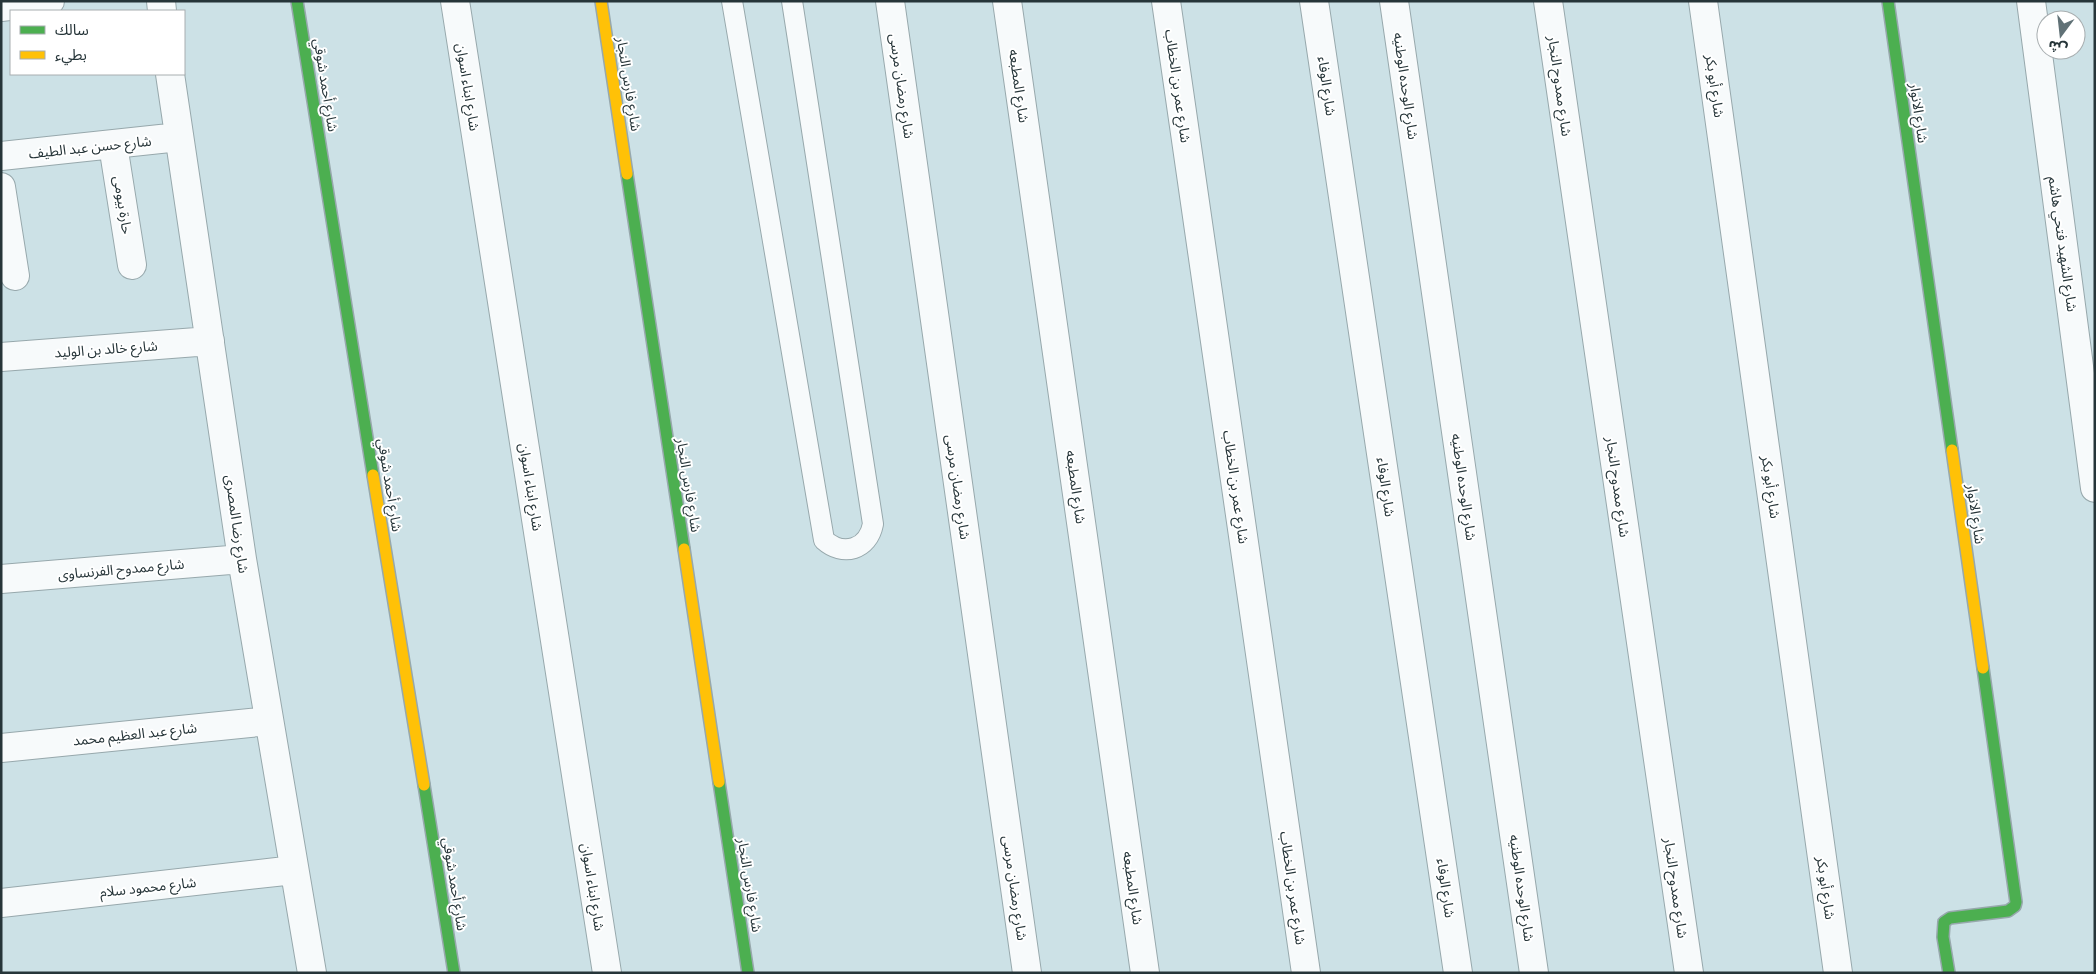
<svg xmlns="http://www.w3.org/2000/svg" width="2096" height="974" font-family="'PT Sans Narrow','Noto Sans Arabic',sans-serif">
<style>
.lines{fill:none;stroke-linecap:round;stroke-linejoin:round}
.lane-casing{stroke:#97a8ac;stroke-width:22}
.street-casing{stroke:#97a8ac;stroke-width:30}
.fast-casing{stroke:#97a8ac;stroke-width:14}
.slow-casing{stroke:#97a8ac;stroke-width:14}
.lane{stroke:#f7fafb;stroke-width:20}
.street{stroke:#f7fafb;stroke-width:28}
.fast{stroke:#4caf50;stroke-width:11}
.slow{stroke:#ffc107;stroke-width:11}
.labels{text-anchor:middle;stroke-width:4;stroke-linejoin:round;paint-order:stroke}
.street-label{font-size:14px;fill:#263539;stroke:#fff}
</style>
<rect width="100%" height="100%" fill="#cce1e6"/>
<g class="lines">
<!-- lane casing -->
<g class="lane-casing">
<path id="lane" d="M 732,1 L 824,540 C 843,557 868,550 873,524 L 792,1"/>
</g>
<!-- street casing -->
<g class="street-casing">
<path id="street" d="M 161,1 L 162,11
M 455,1 L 607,973
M 890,1 L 1027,973
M 1007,1 L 1145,973
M 1166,1 L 1306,973
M 1314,1 L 1458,973
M 1394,1 L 1534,973
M 1548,1 L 1689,973
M 1703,1 L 1838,973
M 2031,1 L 2095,488
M 1,7 L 50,1
M 170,74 L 242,559 L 312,973
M 113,145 L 132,265
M 1,156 L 179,137
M 1,187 L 15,276
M 1,357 L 210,341
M 1,579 L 242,559
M 1,748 L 269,721
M 1,903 L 294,870"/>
</g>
<!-- fast casing -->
<g class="fast-casing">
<path id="fast" d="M 297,1 L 373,475
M 1888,1 L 1952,450
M 627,174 L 684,549
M 719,782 L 748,973
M 424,785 L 454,973
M 1949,973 L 1943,937 L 1944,922 L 1950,918 L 2008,911 L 2015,906 L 2016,902 L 1983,668"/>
</g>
<!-- slow casing -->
<g class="slow-casing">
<path id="slow" d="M 601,1 L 627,174
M 1952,450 L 1983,668
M 373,475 L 424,785
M 684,549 L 719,782"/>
</g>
<!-- lane -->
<use href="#lane" class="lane"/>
<!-- street -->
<use href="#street" class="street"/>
<!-- fast -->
<use href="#fast" class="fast"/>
<!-- slow -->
<use href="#slow" class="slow"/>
</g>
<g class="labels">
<!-- street labels -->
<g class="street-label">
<text transform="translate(629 84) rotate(81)" y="5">شارع فارس النجار</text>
<text transform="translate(326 85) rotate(81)" y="5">شارع أحمد شوقي</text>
<text transform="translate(902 86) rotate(82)" y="5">شارع رمضان مرسى</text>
<text transform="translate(1019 86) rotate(82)" y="5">شارع المطبعه</text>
<text transform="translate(1178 86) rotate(82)" y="5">شارع عمر بن الخطاب</text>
<text transform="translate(1327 86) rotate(82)" y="5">شارع الوفاء</text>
<text transform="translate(1406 86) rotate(82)" y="5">شارع الوحده الوطنيه</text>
<text transform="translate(1560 86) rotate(82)" y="5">شارع ممدوح النجار</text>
<text transform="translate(1715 86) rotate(82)" y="5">شارع أبو بكر</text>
<text transform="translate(468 87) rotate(81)" y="5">شارع ابناء اسوان</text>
<text transform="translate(1919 113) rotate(82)" y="5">شارع الانوار</text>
<text transform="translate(90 147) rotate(-6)" y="5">شارع حسن عبد الطيف</text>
<text transform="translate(123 205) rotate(81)" y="5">حارة بيومى</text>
<text transform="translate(2063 244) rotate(82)" y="5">شارع الشهيد فتحي هاشم</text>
<text transform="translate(106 349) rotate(-4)" y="5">شارع خالد بن الوليد</text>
<text transform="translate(390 485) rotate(81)" y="5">شارع أحمد شوقي</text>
<text transform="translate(689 485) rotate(81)" y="5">شارع فارس النجار</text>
<text transform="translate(531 487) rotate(81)" y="5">شارع ابناء اسوان</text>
<text transform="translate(958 487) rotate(82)" y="5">شارع رمضان مرسى</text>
<text transform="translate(1076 487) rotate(82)" y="5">شارع المطبعه</text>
<text transform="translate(1236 487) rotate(82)" y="5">شارع عمر بن الخطاب</text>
<text transform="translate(1386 487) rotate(82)" y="5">شارع الوفاء</text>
<text transform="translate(1464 487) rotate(82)" y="5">شارع الوحده الوطنيه</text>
<text transform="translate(1618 487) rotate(82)" y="5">شارع ممدوح النجار</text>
<text transform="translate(1771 487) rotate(82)" y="5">شارع أبو بكر</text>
<text transform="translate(1976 514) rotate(82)" y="5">شارع الانوار</text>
<text transform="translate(237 524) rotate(82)" y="5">شارع رضا المصرى</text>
<text transform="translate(121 569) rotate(-5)" y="5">شارع ممدوح الفرنساوى</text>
<text transform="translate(135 734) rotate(-6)" y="5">شارع عبد العظيم محمد</text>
<text transform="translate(455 884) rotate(81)" y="5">شارع أحمد شوقي</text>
<text transform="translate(750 885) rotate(81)" y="5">شارع فارس النجار</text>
<text transform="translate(148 887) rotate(-6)" y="5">شارع محمود سلام</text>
<text transform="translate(593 887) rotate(81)" y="5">شارع ابناء اسوان</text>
<text transform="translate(1015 888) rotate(82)" y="5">شارع رمضان مرسى</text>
<text transform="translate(1133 888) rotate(82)" y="5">شارع المطبعه</text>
<text transform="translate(1293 888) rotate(82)" y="5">شارع عمر بن الخطاب</text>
<text transform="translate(1446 888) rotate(82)" y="5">شارع الوفاء</text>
<text transform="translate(1522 888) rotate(82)" y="5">شارع الوحده الوطنيه</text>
<text transform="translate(1676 888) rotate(82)" y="5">شارع ممدوح النجار</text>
<text transform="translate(1826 888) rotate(82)" y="5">شارع أبو بكر</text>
</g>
</g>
<!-- border -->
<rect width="2096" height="974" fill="none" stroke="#263539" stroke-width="5"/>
<!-- legend -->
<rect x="10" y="10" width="175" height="65" fill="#ffffff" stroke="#a8aeb0"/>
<rect x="20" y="26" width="25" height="8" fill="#4caf50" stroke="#a8aeb0"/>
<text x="55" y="35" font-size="15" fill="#263539">سالك</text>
<rect x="20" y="51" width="25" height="8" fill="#ffc107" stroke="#a8aeb0"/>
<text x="55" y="60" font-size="15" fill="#263539">بطيء</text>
<!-- north arrow -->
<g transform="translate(2061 35) rotate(195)"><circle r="24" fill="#ffffff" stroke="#a8aeb0"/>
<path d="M0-4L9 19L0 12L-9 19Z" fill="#607176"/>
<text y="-8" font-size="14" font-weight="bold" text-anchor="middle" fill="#263539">ش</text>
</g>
</svg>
